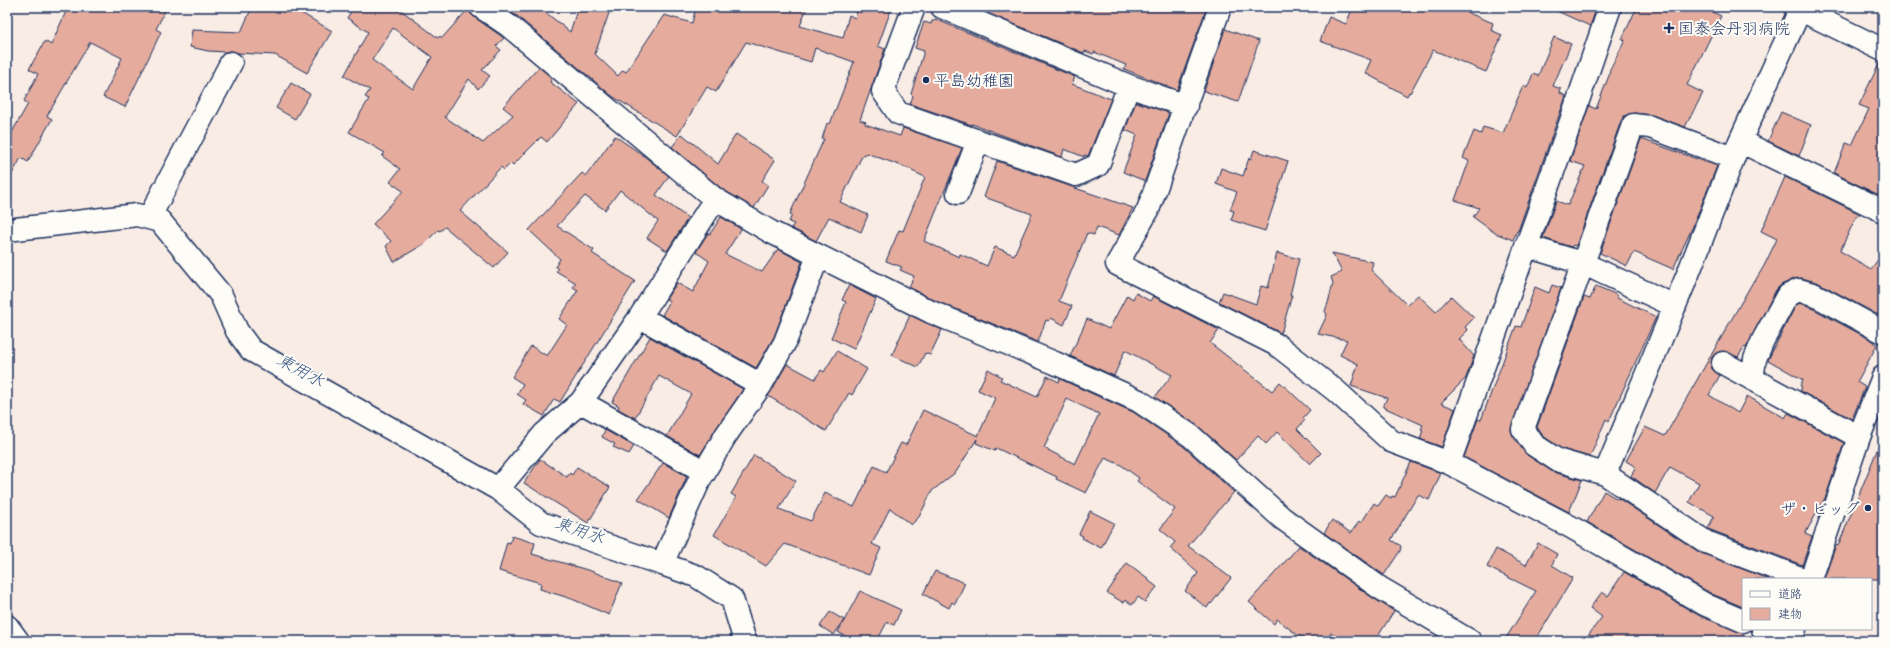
<svg xmlns="http://www.w3.org/2000/svg" width="1890" height="648" font-family="Dekko,'Klee One',sans-serif">
<style>
.building{fill:#e5ac9d;stroke:#1b2f5e;fill-rule:evenodd}
.lines{fill:none;stroke-linecap:round;stroke-linejoin:round}
.minor-casing{stroke:#1b2f5e;stroke-width:25}
.primary-casing{stroke:#1b2f5e;stroke-width:25}
.minor{stroke:#fdfcf7;stroke-width:22}
.primary{stroke:#fdfcf7;stroke-width:22}
.poi-dot{fill:#1b2f5e;stroke:#fdfcf7;stroke-width:1.5}
.labels{text-anchor:middle;stroke-width:4;stroke-linejoin:round;paint-order:stroke}
.poi-label{font-size:16px;fill:#1b2f5e;stroke:#fdfcf7;text-anchor:start}
.water-label{font-size:17px;font-style:italic;fill:#3c5a87;stroke:#fdfcf7}
</style>
<rect width="100%" height="100%" fill="#f8ece5"/>
<filter id="ink" filterUnits="userSpaceOnUse"><feTurbulence type="fractalNoise" baseFrequency=".025" numOctaves="2"/><feDisplacementMap in="SourceGraphic" scale="8" xChannelSelector="R" yChannelSelector="G"/><feConvolveMatrix kernelMatrix="1 2 1 2 8 2 1 2 1" color-interpolation-filters="sRGB"/></filter>
<g filter="url(#ink)">
<!-- building -->
<path class="building" d="M 68,7 L 167,7 L 156,29 L 161,32 L 125,107 L 103,97 L 122,58 L 90,42 L 47,116 L 52,119 L 28,162 L 21,158 L 7,183 L 7,141 L 28,104 L 24,101 L 38,74 L 29,69 L 45,41 L 51,45 Z
M 252,7 L 291,7 L 332,31 L 307,73 L 275,55 L 238,53 L 231,51 L 225,52 L 208,51 L 190,47 L 192,30 L 241,32 Z
M 354,7 L 397,7 L 438,38 L 440,36 L 442,38 L 469,8 L 470,13 L 474,17 L 504,38 L 496,46 L 501,50 L 482,70 L 490,76 L 478,89 L 469,79 L 445,117 L 483,143 L 513,115 L 503,107 L 539,67 L 552,78 L 550,82 L 579,104 L 547,142 L 541,137 L 513,165 L 511,163 L 504,170 L 501,167 L 460,211 L 508,252 L 494,268 L 445,227 L 440,231 L 438,230 L 424,244 L 394,262 L 386,246 L 391,241 L 373,224 L 403,191 L 390,182 L 400,169 L 382,156 L 385,153 L 349,132 L 369,99 L 365,97 L 370,90 L 344,76 L 368,32 L 347,18 ZM 393,28 L 432,57 L 413,89 L 372,60 Z
M 503,7 L 539,7 L 570,32 L 578,7 L 611,7 L 595,54 L 618,76 L 623,70 L 626,72 L 664,15 L 692,23 L 696,7 L 807,7 L 800,26 L 843,38 L 849,15 L 855,18 L 858,7 L 892,7 L 878,46 L 885,49 L 860,120 L 866,122 L 865,124 L 900,136 L 903,128 L 962,148 L 924,241 L 959,257 L 960,254 L 987,266 L 995,247 L 1014,255 L 1032,214 L 984,197 L 997,161 L 1133,208 L 1119,235 L 1097,227 L 1094,235 L 1087,233 L 1059,301 L 1072,306 L 1064,325 L 1051,318 L 1049,321 L 1046,320 L 1038,342 L 936,301 L 909,287 L 914,276 L 900,270 L 902,267 L 886,261 L 899,230 L 903,231 L 925,177 L 912,171 L 913,170 L 866,153 L 865,155 L 863,154 L 840,202 L 868,215 L 861,232 L 829,217 L 816,241 L 791,228 L 794,224 L 789,222 L 792,215 L 790,214 L 824,139 L 822,139 L 827,123 L 830,124 L 854,62 L 815,48 L 811,62 L 746,42 L 716,92 L 707,87 L 677,136 L 612,96 L 517,16 Z
M 987,7 L 1207,7 L 1177,90 L 1124,69 L 1126,65 L 1094,52 L 1093,54 L 1085,51 L 1084,53 L 985,12 Z
M 1353,7 L 1454,7 L 1493,23 L 1491,30 L 1502,35 L 1486,72 L 1433,50 L 1410,93 L 1409,92 L 1407,96 L 1365,73 L 1371,60 L 1320,41 L 1329,17 L 1346,24 Z
M 1548,7 L 1597,7 L 1590,26 Z
M 1637,7 L 1702,7 L 1721,16 L 1687,85 L 1703,93 L 1685,127 L 1652,115 L 1634,113 L 1624,116 L 1621,121 L 1576,246 L 1573,245 L 1571,247 L 1543,238 L 1556,201 L 1568,205 L 1585,166 L 1570,161 L 1589,106 L 1596,109 L 1610,73 L 1609,72 L 1625,40 L 1622,39 Z
M 935,19 L 1075,77 L 1072,84 L 1111,99 L 1088,156 L 1084,155 L 1084,157 L 1064,149 L 1062,157 L 972,124 L 972,125 L 910,104 L 913,96 L 911,94 L 924,51 L 915,48 L 924,22 L 931,24 L 932,21 L 934,21 Z
M 1225,29 L 1259,41 L 1238,102 L 1204,91 Z
M 1554,37 L 1571,44 L 1553,86 L 1561,89 L 1560,93 L 1566,96 L 1518,231 L 1517,231 L 1513,240 L 1495,233 L 1473,217 L 1479,208 L 1455,200 L 1469,161 L 1463,158 L 1474,131 L 1481,134 L 1483,127 L 1503,133 L 1523,86 L 1527,88 L 1533,74 L 1538,76 Z
M 1880,62 L 1883,62 L 1883,197 L 1834,173 L 1846,143 L 1852,145 L 1869,109 L 1859,105 Z
M 291,83 L 310,94 L 295,119 L 276,108 Z
M 1136,102 L 1169,113 L 1145,181 L 1123,172 L 1137,135 L 1125,130 Z
M 1781,112 L 1811,125 L 1799,156 L 1768,141 Z
M 682,134 L 718,164 L 736,134 L 775,160 L 762,181 L 768,185 L 754,208 L 722,189 L 672,147 Z
M 615,136 L 644,156 L 669,176 L 656,195 L 688,218 L 667,251 L 647,238 L 658,221 L 620,190 L 605,210 L 585,196 L 557,226 L 594,250 L 592,253 L 635,281 L 560,402 L 554,399 L 544,416 L 523,404 L 526,400 L 517,394 L 523,384 L 512,377 L 531,346 L 547,356 L 567,325 L 559,319 L 578,290 L 573,287 L 576,283 L 556,271 L 558,269 L 555,267 L 560,259 L 529,230 L 582,173 L 586,176 Z
M 1641,139 L 1717,166 L 1693,226 L 1673,269 L 1634,252 L 1627,266 L 1600,253 Z
M 1254,150 L 1288,161 L 1265,231 L 1231,220 L 1234,211 L 1230,210 L 1237,192 L 1216,184 L 1221,168 L 1243,176 L 1249,158 L 1251,159 Z
M 1785,177 L 1860,214 L 1859,216 L 1857,215 L 1840,251 L 1871,269 L 1883,253 L 1883,312 L 1880,316 L 1819,283 L 1802,278 L 1794,279 L 1781,285 L 1776,290 L 1746,348 L 1744,347 L 1738,357 L 1723,351 L 1716,353 L 1712,357 L 1711,364 L 1712,369 L 1720,375 L 1709,395 L 1738,413 L 1747,396 L 1785,418 L 1788,413 L 1844,443 L 1826,496 L 1805,534 L 1812,537 L 1802,565 L 1708,529 L 1714,516 L 1689,502 L 1699,483 L 1670,467 L 1655,493 L 1631,476 L 1636,467 L 1626,461 L 1645,427 L 1665,436 L 1754,280 L 1755,281 L 1764,266 L 1777,239 L 1761,231 Z
M 721,217 L 741,229 L 725,254 L 762,272 L 778,249 L 802,262 L 774,337 L 756,368 L 662,315 L 670,301 L 666,299 L 677,283 L 693,292 L 709,261 L 696,252 L 708,233 L 710,234 Z
M 1277,253 L 1299,259 L 1290,295 L 1292,295 L 1281,333 L 1219,302 L 1223,292 L 1256,304 L 1261,286 L 1268,288 Z
M 1332,253 L 1373,262 L 1371,270 L 1407,305 L 1418,295 L 1436,312 L 1451,296 L 1474,318 L 1465,327 L 1468,330 L 1459,339 L 1474,356 L 1466,378 L 1441,403 L 1455,409 L 1442,447 L 1420,439 L 1423,430 L 1421,429 L 1423,425 L 1383,407 L 1387,398 L 1351,386 L 1358,364 L 1340,355 L 1347,340 L 1318,334 L 1327,315 L 1325,311 L 1328,303 L 1333,283 L 1331,277 L 1342,272 Z
M 849,285 L 876,299 L 854,349 L 831,338 L 846,302 L 842,300 Z
M 1552,285 L 1561,288 L 1511,430 L 1513,436 L 1527,455 L 1553,472 L 1582,480 L 1569,512 L 1464,457 L 1478,419 L 1481,420 L 1516,326 L 1521,327 L 1535,287 L 1549,293 Z
M 1596,286 L 1615,294 L 1617,296 L 1617,298 L 1656,317 L 1609,421 L 1606,419 L 1590,457 L 1562,449 L 1543,436 L 1537,427 L 1584,297 L 1590,299 Z
M 1136,293 L 1150,301 L 1153,296 L 1219,330 L 1210,343 L 1272,391 L 1280,382 L 1310,410 L 1303,418 L 1305,420 L 1297,429 L 1321,453 L 1310,464 L 1277,432 L 1266,444 L 1258,436 L 1236,460 L 1198,426 L 1155,397 L 1172,375 L 1125,350 L 1114,376 L 1070,356 L 1087,319 L 1109,329 L 1127,295 L 1133,299 Z
M 1800,303 L 1808,306 L 1875,342 L 1874,343 L 1877,345 L 1857,382 L 1865,387 L 1852,419 L 1800,391 L 1802,387 L 1800,386 L 1803,380 L 1768,360 L 1796,305 Z
M 910,315 L 942,330 L 930,355 L 925,353 L 918,367 L 892,355 Z
M 650,337 L 743,389 L 700,455 L 667,436 L 691,394 L 659,376 L 635,418 L 618,409 L 619,406 L 612,402 Z
M 837,351 L 867,369 L 852,395 L 849,393 L 826,431 L 768,396 L 787,364 L 815,379 L 821,370 L 824,372 Z
M 988,369 L 1002,377 L 1000,380 L 1037,397 L 1047,376 L 1059,382 L 1060,379 L 1133,412 L 1183,446 L 1234,492 L 1188,546 L 1231,578 L 1211,604 L 1210,603 L 1207,608 L 1185,591 L 1198,573 L 1170,548 L 1175,542 L 1160,529 L 1175,509 L 1137,481 L 1139,478 L 1121,465 L 1105,458 L 1086,493 L 1056,479 L 1057,477 L 996,448 L 995,451 L 976,443 L 977,439 L 956,472 L 932,491 L 919,517 L 911,525 L 890,508 L 872,544 L 881,548 L 869,575 L 785,544 L 766,566 L 714,535 L 736,497 L 731,494 L 754,455 L 796,481 L 779,509 L 811,521 L 825,493 L 854,507 L 874,466 L 886,472 L 901,443 L 906,445 L 923,410 L 978,436 L 995,398 L 978,390 ZM 1067,399 L 1099,414 L 1075,464 L 1044,448 Z
M 605,430 L 634,446 L 629,454 L 613,447 L 615,444 L 602,437 Z
M 1882,438 L 1883,579 L 1824,579 L 1836,545 L 1838,546 Z
M 540,459 L 567,477 L 570,473 L 572,475 L 577,467 L 610,487 L 588,523 L 524,483 Z
M 1411,462 L 1441,473 L 1429,500 L 1418,495 L 1391,540 L 1401,546 L 1400,551 L 1384,575 L 1324,533 L 1332,520 L 1351,533 L 1359,521 L 1361,523 L 1374,503 L 1378,506 L 1386,495 L 1391,498 L 1392,496 L 1395,497 Z
M 663,463 L 687,476 L 669,518 L 638,499 Z
M 1604,491 L 1617,499 L 1618,498 L 1699,552 L 1768,579 L 1743,579 L 1743,607 L 1712,594 L 1587,522 Z
M 1090,511 L 1114,523 L 1101,548 L 1082,538 L 1083,536 L 1079,534 Z
M 512,536 L 535,543 L 532,554 L 591,571 L 622,583 L 609,615 L 572,599 L 540,589 L 541,583 L 499,571 L 507,542 L 510,543 Z
M 1538,543 L 1557,554 L 1552,565 L 1573,578 L 1535,641 L 1504,641 L 1536,591 L 1487,567 L 1496,549 L 1526,565 Z
M 1299,546 L 1373,598 L 1394,611 L 1375,641 L 1344,641 L 1331,633 L 1326,641 L 1305,641 L 1277,619 L 1274,624 L 1249,602 Z
M 1127,563 L 1149,579 L 1148,580 L 1157,587 L 1145,602 L 1138,597 L 1132,605 L 1126,600 L 1124,603 L 1107,593 Z
M 935,571 L 965,583 L 955,604 L 952,602 L 949,608 L 923,594 Z
M 1624,572 L 1700,616 L 1743,633 L 1743,641 L 1584,641 L 1602,617 L 1590,608 L 1602,592 L 1608,596 Z
M 860,591 L 901,610 L 894,625 L 887,622 L 877,641 L 854,641 L 838,632 Z
M 830,612 L 844,620 L 834,635 L 820,626 Z"/>
<g class="lines">
<!-- minor casing -->
<g class="minor-casing">
<path id="minor" d="M 481,7 L 509,26 L 715,199 L 771,232 L 931,312 L 1055,363 L 1139,401 L 1191,436 L 1282,518 L 1380,588 L 1470,641
M 914,7 L 883,91 L 898,113 L 1076,175 L 1098,165 L 1129,86
M 942,7 L 1129,86 L 1186,106
M 1220,7 L 1148,210 L 1117,264 L 1277,345 L 1336,391 L 1391,441 L 1449,463 L 1571,527 L 1706,605 L 1743,621
M 1740,141 L 1883,211
M 1733,158 L 1650,127 L 1633,125 L 1523,429 L 1534,445 L 1557,460 L 1605,474 L 1706,542 L 1803,579
M 958,193 L 978,141
M 149,218 L 231,63
M 7,230 L 137,215 L 160,221 L 221,295 L 237,331 L 251,350 L 498,489 L 541,523 L 662,564
M 1526,246 L 1582,263 L 1675,306
M 640,317 L 715,199
M 1723,363 L 1859,437
M 1752,379 L 1755,359 L 1763,340 L 1787,296 L 1799,290 L 1813,294 L 1883,332
M 581,402 L 640,317 L 761,385
M 1449,463 L 1570,124 L 1610,7
M 1605,474 L 1688,274 L 1740,141 L 1800,10
M 498,489 L 544,434 L 581,402 L 705,472
M 1811,579 L 1859,437 L 1883,377
M 7,626 L 18,641
M 1763,629 L 1791,640 L 1795,629
M 745,641 L 732,599 L 696,576 L 662,564 L 700,479 L 726,435 L 761,385 L 785,342 L 818,256"/>
</g>
<!-- primary casing -->
<g class="primary-casing">
<path id="primary" d="M 1795,7 L 1883,50"/>
</g>
<!-- minor -->
<use href="#minor" class="minor"/>
<!-- primary -->
<use href="#primary" class="primary"/>
</g>
</g>
<!-- markers -->
<g class="poi-dot">
<path d="M1667 22h4v4h4v4h-4v4h-4v-4h-4v-4h4z"/>
<circle cx="926" cy="80" r="4"/>
<circle cx="1868" cy="508" r="4"/>
</g>
<g class="labels">
<!-- poi labels -->
<g class="poi-label">
<text x="1678" y="34">国泰会丹羽病院</text>
<text x="934" y="86">平島幼稚園</text>
<text x="1860" y="514" text-anchor="end">ザ・ビッグ</text>
</g>
<!-- water labels -->
<g class="water-label">
<text transform="translate(301 370) rotate(29)" y="6">東用水</text>
<text transform="translate(580 530) rotate(19)" y="6">東用水</text>
</g>
</g>
<!-- margin -->
<rect width="1890" height="648" fill="none" stroke="#fdfcf7" stroke-width="24"/>
<rect x="12" y="12" width="1866" height="624" fill="none" stroke="#1b2f5e" stroke-width="1.5" filter="url(#ink)"/>
<!-- legend -->
<rect x="1742" y="578" width="130" height="52" fill="#fdfcf7" stroke="#a3aaba"/>
<rect x="1750" y="591" width="20" height="6" fill="#fdfcf7" stroke="#a3aaba"/>
<text x="1778" y="598" font-size="12" fill="#1b2f5e">道路</text>
<rect x="1750" y="608" width="20" height="12" fill="#e5ac9d" stroke="#a3aaba"/>
<text x="1778" y="618" font-size="12" fill="#1b2f5e">建物</text>
</svg>
